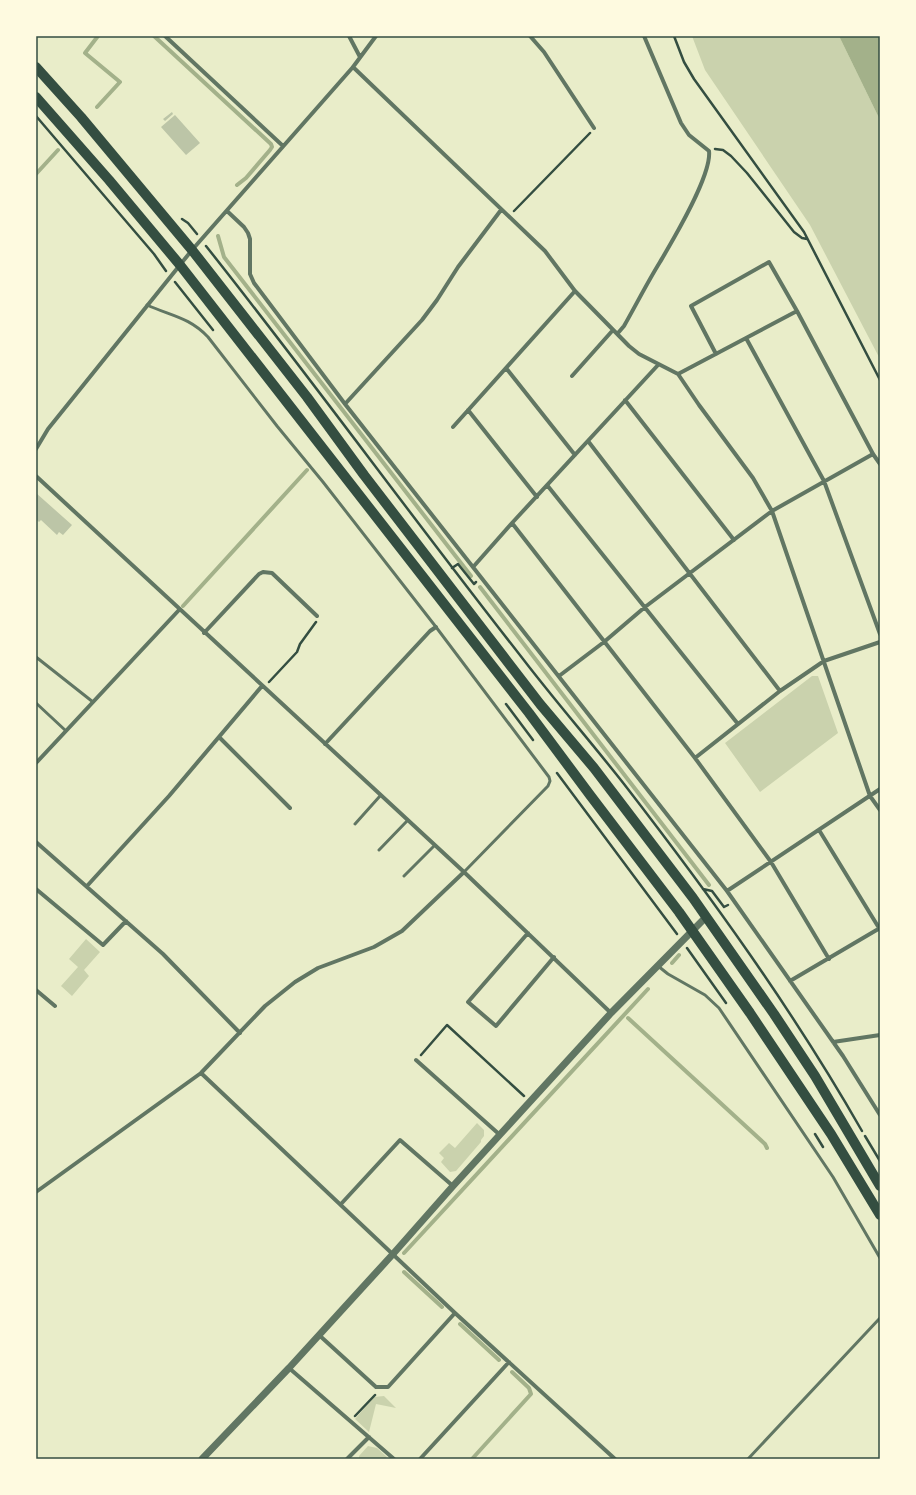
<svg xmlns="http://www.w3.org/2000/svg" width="916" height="1495" font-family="Montserrat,sans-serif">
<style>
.green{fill:#cad2ad}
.water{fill:#a3b18a}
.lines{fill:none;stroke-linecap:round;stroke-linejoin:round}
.stream{stroke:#a3b18a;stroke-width:4}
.building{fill:#bcc5a7}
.path{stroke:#344e41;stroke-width:2.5}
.service{stroke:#617663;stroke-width:3}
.minor{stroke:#617663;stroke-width:4}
.tertiary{stroke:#617663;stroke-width:7}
.trunk{stroke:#344e41;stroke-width:10}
.neatline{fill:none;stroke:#344e41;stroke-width:1.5}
</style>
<rect width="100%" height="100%" fill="#e9edc9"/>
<!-- green -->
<path class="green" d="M 692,36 L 839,36 L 880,120 L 880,359 L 810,225 L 705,70 Z
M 812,676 L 818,676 L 838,733 L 760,792 L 725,743 Z
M 86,939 L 100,952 L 84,970 L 89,976 L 72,996 L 61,986 L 78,967 L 69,959 Z
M 477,1123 L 484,1130 L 484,1136 L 481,1140 L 481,1142 L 456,1171 L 450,1172 L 441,1162 L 444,1158 L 439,1153 L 449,1143 L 455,1148 Z
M 384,1396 L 396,1408 L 376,1404 L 369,1432 L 355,1419 L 374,1397 Z
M 368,1446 L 377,1448 L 387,1457 L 385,1459 L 359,1459 L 359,1456 Z"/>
<!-- water -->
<path class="water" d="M 839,36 L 880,36 L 880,120 Z"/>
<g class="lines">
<!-- stream -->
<path class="stream" d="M 154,36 L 271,144 L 272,147 L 270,150 L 246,178 L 237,185
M 97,107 L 120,82 L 85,53 L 98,36
M 36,174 L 58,150
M 218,236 L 224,257 L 471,576
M 480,587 L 709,885
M 183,606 L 307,470
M 672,963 L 679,955
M 628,1018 L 765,1144 L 767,1148
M 404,1253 L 648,989
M 404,1272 L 442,1307
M 460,1324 L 499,1360
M 472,1459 L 531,1394 L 529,1388 L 512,1372"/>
</g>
<!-- building -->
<path class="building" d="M 172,112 L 173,114 L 165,121 L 163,119 Z
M 175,115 L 200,143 L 186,155 L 161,127 Z
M 36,493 L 72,525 L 63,535 L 59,532 L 57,535 L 41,520 L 39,522 L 36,519 Z"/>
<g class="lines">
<!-- path -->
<path class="path" d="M 674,36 L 684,62 L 694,79 L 804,232 L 880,380
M 36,116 L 154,254 L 166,271
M 715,149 L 723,150 L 731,156 L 747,173 L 794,232 L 802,238 L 807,239
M 514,211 L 590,133
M 182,219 L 188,223 L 197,234
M 206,246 C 314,382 416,523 523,659 C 556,702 591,742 624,784 C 710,895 793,1010 862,1131
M 175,282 L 213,330
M 452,568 L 458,564 L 474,584 L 476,582
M 269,682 L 297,652 L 300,644 L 316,622
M 506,704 L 533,740
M 557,773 L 677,934
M 703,889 L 712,891 L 724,907 L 728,905
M 687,948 L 726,1003
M 421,1055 L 447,1025 L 524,1096
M 815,1134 L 823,1147
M 865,1136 L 880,1161
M 355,1416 L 375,1395"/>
<!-- service -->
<path class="service" d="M 147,305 C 171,316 189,317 208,337 L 277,426 L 323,482 L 436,627 L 549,777 L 550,781 L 548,786 L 464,872
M 36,657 L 93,702
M 36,703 L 65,730
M 355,824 L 380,796
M 379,850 L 407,821
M 404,876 L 434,846
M 658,966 L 668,974 L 705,995 L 719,1008 L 833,1177 L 880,1258
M 748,1459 L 880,1318"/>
<!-- minor -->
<path class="minor" d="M 165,36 L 283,146
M 349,36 L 360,57
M 530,36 L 544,52 L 594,128
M 353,67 L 545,251 L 575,291 L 629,346 L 639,354 L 678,374 L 699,405 L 753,478 L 772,511 L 870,796 L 880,810
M 227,211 L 244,227 L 248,233 L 250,239 L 250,274 L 254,283 L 345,404 L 727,891 L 843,1056 L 880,1115
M 618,333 L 624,326 C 636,305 647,283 660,262 C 673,240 712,175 709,151 L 689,135 L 681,123 L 644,36
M 746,338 L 824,481 L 880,634
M 716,354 L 691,306 L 769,262 L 797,311 L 873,454 L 880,464
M 506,368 L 575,455
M 678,374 L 797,311
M 572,376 L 613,330
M 625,400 L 734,540
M 345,404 L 422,320 L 437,300 L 458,267 L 501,210
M 468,410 L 537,497
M 453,427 L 575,291
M 588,441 L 780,691
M 36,449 L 48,429 L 192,250 L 353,67 L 376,36
M 36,476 L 464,872 L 611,1013
M 547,485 L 738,724
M 512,523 L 695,758 L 771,862 L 829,959
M 474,566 L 512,523 L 658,365
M 204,633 L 259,574 L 263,572 L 272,573 L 317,616
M 559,676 L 604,642 L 645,607 L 772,511 L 873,454
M 219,737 L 290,808
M 325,744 L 430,631 L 436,627
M 695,758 L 780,691 L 824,661 L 880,642
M 36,763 L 179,610
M 819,830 L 879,928
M 36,842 L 163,954 L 240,1033
M 87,886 L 169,796 L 262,686
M 36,889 L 103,945 L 126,921
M 727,891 L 880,789
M 528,933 L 468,1002 L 496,1026 L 554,957
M 790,981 L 880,928
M 36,990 L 55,1006
M 833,1042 L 880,1035
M 416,1060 L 500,1135
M 201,1073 L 455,1313 L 615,1459
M 36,1192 L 201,1073 L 265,1006 L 295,982 L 318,968 L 374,947 L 402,931 L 464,872
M 341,1204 L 400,1140 L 453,1186
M 319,1335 L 376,1387 L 388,1387 L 455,1313
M 289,1368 L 394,1459
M 347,1459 L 369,1437
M 420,1459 L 509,1362"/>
<!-- tertiary -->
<path class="tertiary" d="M 202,1459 L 289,1368 L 393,1254 L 453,1186 L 611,1013 L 706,917"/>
<!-- trunk -->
<path class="trunk" d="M 36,67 L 81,117 L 192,250 L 307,397 L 364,475 L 540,704 L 594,768 L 693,898 L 774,1014 L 815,1076 L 880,1186
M 36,97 L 109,180 L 180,265 L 529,713 L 590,795 L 679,912 L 750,1013 L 831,1134 L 880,1215"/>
</g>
<!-- border -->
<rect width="916" height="1495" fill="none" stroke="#fefae0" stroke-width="74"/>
<rect x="37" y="37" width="842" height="1421" class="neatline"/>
</svg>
